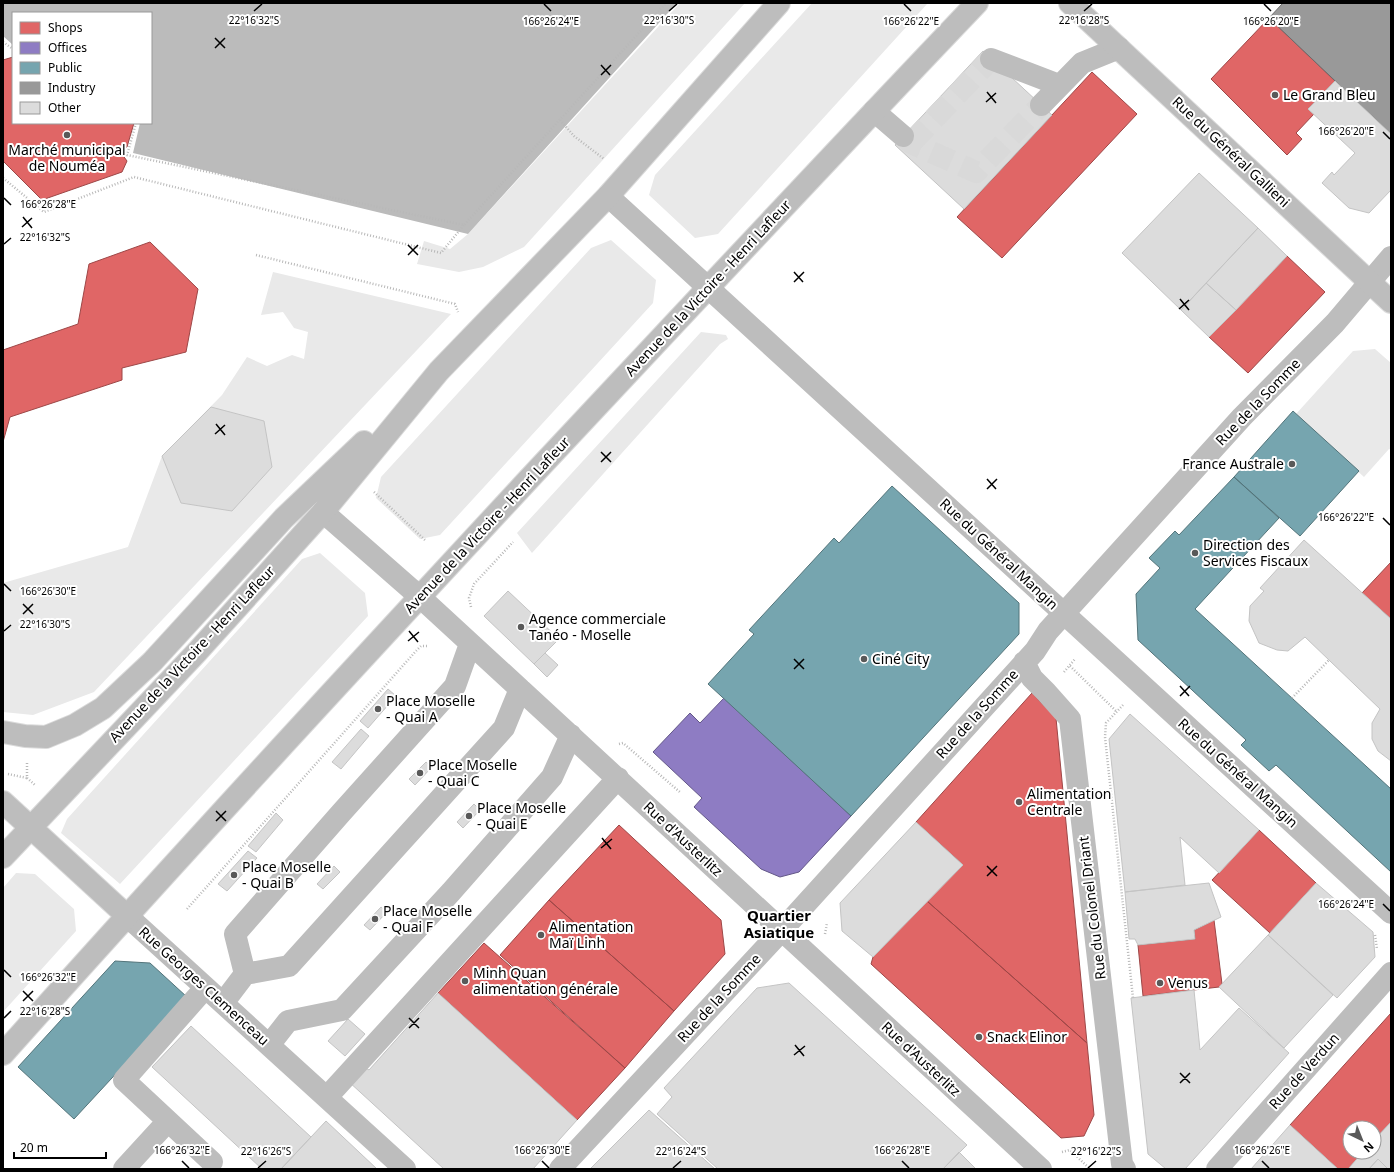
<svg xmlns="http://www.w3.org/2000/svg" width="1394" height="1172" font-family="'Noto Sans',sans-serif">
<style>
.green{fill:#e9e9e9}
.water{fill:#bbb}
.shops{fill:#e06666;stroke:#9d4747}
.offices{fill:#8e7cc3;stroke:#635788}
.public{fill:#76a5af;stroke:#53747a}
.industry{fill:#999;stroke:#6b6b6b}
.building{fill:#dcdcdc;stroke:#c4c4c4}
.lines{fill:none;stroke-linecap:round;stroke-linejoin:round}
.minor-tunnel{stroke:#d9d9d9;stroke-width:22;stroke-dasharray:22 11;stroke-linecap:butt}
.major-casing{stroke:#dbdbdb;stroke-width:24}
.path{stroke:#b8b8b8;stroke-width:2.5;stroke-dasharray:1 2;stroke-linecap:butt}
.minor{stroke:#bdbdbd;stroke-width:22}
.major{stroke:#bdbdbd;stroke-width:22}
.ticks{fill:none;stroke:#000;stroke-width:1.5}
.poi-dot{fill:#595959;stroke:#fff;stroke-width:1.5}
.labels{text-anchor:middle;stroke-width:4;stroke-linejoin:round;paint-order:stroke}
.poi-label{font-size:14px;fill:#000;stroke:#fff;text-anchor:start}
.street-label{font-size:14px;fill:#000;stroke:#fff}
.neighbourhood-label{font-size:15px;font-weight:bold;fill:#000;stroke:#fff}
.ticks-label{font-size:10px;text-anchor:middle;fill:#000;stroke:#fff;stroke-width:4;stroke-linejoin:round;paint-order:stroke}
</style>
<rect width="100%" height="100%" fill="#fff"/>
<!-- green -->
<path class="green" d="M 680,3 L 745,3 L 524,247 L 483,267 L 459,272 L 417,264 L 424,241 L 450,249 L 468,234 Z
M 812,3 L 928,3 L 718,234 L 695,238 L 649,195 L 655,175 Z
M 611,240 L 656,280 L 653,303 L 440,535 L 420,539 L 376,498 L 381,477 L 591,248 Z
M 273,272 L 451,314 L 94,692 L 33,715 L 3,712 L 3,583 L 128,547 L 162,456 L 222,395 L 247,357 L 267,366 L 292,355 L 304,359 L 308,332 L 294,328 L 283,312 L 261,315 Z
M 701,332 L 726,335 L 728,339 L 720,344 L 532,553 L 517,533 Z
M 1375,349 L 1391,363 L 1391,450 L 1389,449 L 1364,477 L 1296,414 L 1353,351 Z
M 320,553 L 365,593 L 368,616 L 120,884 L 61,833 L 67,819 L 302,559 Z
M 16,873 L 35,874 L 74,909 L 76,931 L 3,1012 L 3,888 Z"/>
<!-- water -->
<path class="water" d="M 3,3 L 677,3 L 468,234 L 133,153 L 140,123 L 151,123 L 151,13 L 13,13 L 13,45 L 3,36 Z"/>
<!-- shops -->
<path class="shops" d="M 1269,18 L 1335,81 L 1308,109 L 1314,114 L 1296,133 L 1302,139 L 1287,155 L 1211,79 Z
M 13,57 L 13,123 L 134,123 L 127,147 L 119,150 L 127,161 L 122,172 L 42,200 L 3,161 L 3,60 Z
M 1092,72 L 1137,114 L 1002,258 L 957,217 Z
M 150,242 L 198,289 L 186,352 L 122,368 L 122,380 L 10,417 L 3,442 L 3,350 L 78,324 L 89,264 Z
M 1287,256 L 1325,292 L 1248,373 L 1209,337 Z
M 1391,562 L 1391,619 L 1362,593 Z
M 1032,693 L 1056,718 L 1087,1043 L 927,901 L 963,865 L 916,822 Z
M 619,825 L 721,920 L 725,954 L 674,1011 L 549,900 Z
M 1259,830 L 1316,883 L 1270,933 L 1212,880 Z
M 549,900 L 674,1011 L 625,1068 L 500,955 Z
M 927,901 L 1087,1043 L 1094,1115 L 1084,1136 L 1061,1138 L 871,964 L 873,957 Z
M 1214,920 L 1222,984 L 1219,987 L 1143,996 L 1138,945 L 1195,939 L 1194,930 Z
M 484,943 L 625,1068 L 577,1120 L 438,993 Z
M 1391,1013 L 1391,1122 L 1374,1140 L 1374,1128 L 1350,1128 L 1350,1152 L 1363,1152 L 1348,1169 L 1338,1169 L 1290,1125 Z"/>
<!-- offices -->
<path class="offices" d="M 724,698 L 851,816 L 799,872 L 780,877 L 761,869 L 694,807 L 702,798 L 653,752 L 690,713 L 700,723 Z"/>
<!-- public -->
<path class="public" d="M 1293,411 L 1359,471 L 1300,536 L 1234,477 Z
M 1234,477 L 1279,518 L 1195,609 L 1391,789 L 1391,872 L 1276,765 L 1269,771 L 1241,745 L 1246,740 L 1138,640 L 1136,594 L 1160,568 L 1149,558 L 1175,531 L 1179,535 Z
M 892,486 L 1019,603 L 1019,634 L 851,816 L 708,684 L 754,634 L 749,630 L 834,538 L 839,543 Z
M 115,961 L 150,963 L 187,997 L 74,1119 L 18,1067 Z"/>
<!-- industry -->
<path class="industry" d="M 1283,3 L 1391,3 L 1391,134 L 1269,18 Z"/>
<!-- building -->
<path class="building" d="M 983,51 L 1052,115 L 964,209 L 895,145 Z
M 1335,81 L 1391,134 L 1391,190 L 1369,213 L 1349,208 L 1322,183 L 1332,172 L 1334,175 L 1355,153 L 1308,109 Z
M 1199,173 L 1258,228 L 1181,310 L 1122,253 Z
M 1258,228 L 1287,256 L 1236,310 L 1206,283 Z
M 1206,283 L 1236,310 L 1209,337 L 1181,310 Z
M 211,407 L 264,421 L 272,467 L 232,511 L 181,503 L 162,456 Z
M 1304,540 L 1391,619 L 1391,761 L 1378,751 L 1372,739 L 1372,723 L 1380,709 L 1305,637 L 1288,651 L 1277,650 L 1259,643 L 1249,621 L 1250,606 L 1264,591 L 1260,588 Z
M 508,591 L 559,639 L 534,664 L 484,616 Z
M 545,653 L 558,665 L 547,677 L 534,664 Z
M 388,689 L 396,696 L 368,728 L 360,721 Z
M 1130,714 L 1259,830 L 1219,873 L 1180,837 L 1185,885 L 1125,892 L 1109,739 Z
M 361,729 L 369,736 L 341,769 L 332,762 Z
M 426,762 L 432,767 L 415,785 L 409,779 Z
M 474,804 L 480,810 L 463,828 L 457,822 Z
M 276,813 L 283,820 L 256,852 L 248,846 Z
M 916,822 L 963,865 L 873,957 L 842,931 L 840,903 Z
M 248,851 L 257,858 L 227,891 L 218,884 Z
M 334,866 L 340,872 L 323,889 L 317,884 Z
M 1209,883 L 1221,917 L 1194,930 L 1195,939 L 1138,945 L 1135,939 L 1129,939 L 1125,892 Z
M 1316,883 L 1373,932 L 1375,957 L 1337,998 L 1268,935 Z
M 381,907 L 387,912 L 370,930 L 364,925 Z
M 1268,935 L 1333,995 L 1284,1048 L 1219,987 Z
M 789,983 L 967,1145 L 943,1169 L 718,1169 L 657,1114 L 672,1097 L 664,1088 L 757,988 Z
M 1194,990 L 1200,1050 L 1239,1008 L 1289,1053 L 1185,1169 L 1166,1169 L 1148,1154 L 1131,998 Z
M 438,993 L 577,1120 L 533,1169 L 444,1169 L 348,1081 L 363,1066 L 369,1070 Z
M 348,1019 L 365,1034 L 345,1056 L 328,1041 Z
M 191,1026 L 311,1137 L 281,1169 L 262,1169 L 152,1067 Z
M 649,1110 L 715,1169 L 590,1169 Z
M 326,1121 L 377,1169 L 281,1169 Z
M 1391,1122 L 1391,1169 L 1388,1169 L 1378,1159 L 1369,1169 L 1348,1169 L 1363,1152 L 1374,1152 L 1374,1140 Z
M 1290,1125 L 1338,1169 L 1251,1169 Z
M 959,1152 L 976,1169 L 943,1169 Z
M 1378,1159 L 1388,1169 L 1369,1169 Z"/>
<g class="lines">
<!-- minor-tunnel -->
<path class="minor-tunnel" d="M 903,136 L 911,143 L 976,172 L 1041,105
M 911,143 L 991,59"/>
<!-- major casing -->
<g class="major-casing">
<path id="major" d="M 1070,3 L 1391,302
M 3,732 L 25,736 L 46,737 L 75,725 L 103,708 L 152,662 L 284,518 L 364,442
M 3,802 L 126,915
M 3,857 L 197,652 L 323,512 L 439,371 L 608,196 L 779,3
M 3,1054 C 176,860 352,670 528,480 C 677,321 826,161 977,3"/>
</g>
<!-- path -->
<path class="path" d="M 3,42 L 13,49
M 560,120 L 574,136 L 604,159
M 136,123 L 127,155 L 464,225 L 666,3
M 3,178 L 44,212 L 134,177 L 441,253 L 464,225
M 256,255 L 455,304 L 458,312
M 374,492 L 426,541
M 471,607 L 469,598 L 474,584 L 513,542
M 1070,666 L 1116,711
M 1064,672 L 1075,659
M 1292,698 L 1329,660
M 1123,705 L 1106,723 L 1105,737 L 1133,998
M 619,744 L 623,743 L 681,793
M 27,763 L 27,778 L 35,785
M 8,774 L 27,778
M 187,909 L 416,651 L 421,646 L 427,646
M 825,934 L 827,923
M 1375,935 L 1377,949
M 1062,1152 L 1070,1150 L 1090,1169"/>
<!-- minor -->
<path class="minor" d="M 991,59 L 1059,85
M 1041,105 L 1082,63 L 1119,48
M 874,111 L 903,136
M 608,196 L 1391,913
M 323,512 L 420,597 L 1041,1169
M 1024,662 L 1032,678 L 1046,692 L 1070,719 L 1122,1164 L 1125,1169
M 126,915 L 405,1169
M 245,974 L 235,934 L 341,813 L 455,686 L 470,644
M 205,988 L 124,1080 L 212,1162
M 223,1003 L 245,974 L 289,966 L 504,728 L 520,689
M 270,1044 L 288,1021 L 342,1010 L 451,892 L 552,777 L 571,735
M 327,1097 L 618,778
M 124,1169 L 168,1121
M 560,1169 L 782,930 L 1035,651 L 1048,631 L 1242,417 L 1335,323 L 1391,257
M 1217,1169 L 1391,973"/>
<!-- major -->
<use href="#major" class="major"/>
</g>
<!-- ticks -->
<path class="ticks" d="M 544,4 L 551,11M 904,4 L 911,11M 1264,4 L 1271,11M 254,11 L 262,4M 669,11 L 677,4M 1084,11 L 1092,4M 215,38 L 225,48M 215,48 L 225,38M 601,65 L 610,75M 601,75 L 611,65M 987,92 L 996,103M 986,102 L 996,93M 1383,132 L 1390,139M 4,198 L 11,205M 23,217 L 32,228M 22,227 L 32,218M 4,244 L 11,238M 408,245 L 418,255M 408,255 L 418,245M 794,272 L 803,282M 794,282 L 804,272M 1180,299 L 1189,310M 1179,309 L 1189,300M 216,424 L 225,435M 215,434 L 225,425M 601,452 L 611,462M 601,462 L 611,452M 987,479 L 996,489M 987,489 L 997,479M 1383,518 L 1390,525M 4,584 L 11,591M 23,604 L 33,614M 23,614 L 33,604M 4,631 L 11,625M 409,631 L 418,642M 408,641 L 419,632M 794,659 L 804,669M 794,669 L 804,659M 1180,686 L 1189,696M 1180,696 L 1190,686M 216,811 L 226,821M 216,821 L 226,811M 602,838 L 611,849M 601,848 L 612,839M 987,866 L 997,876M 987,876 L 997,866M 1383,904 L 1390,911M 4,970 L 11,977M 23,991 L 33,1001M 23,1001 L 33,991M 4,1018 L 11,1011M 409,1018 L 419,1028M 409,1028 L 419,1018M 795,1045 L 804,1056M 794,1055 L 805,1046M 1180,1073 L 1190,1083M 1180,1083 L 1190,1073M 182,1161 L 189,1168M 542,1161 L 549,1168M 902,1161 L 909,1168M 1262,1161 L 1269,1168M 258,1168 L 266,1161M 673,1168 L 681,1161M 1088,1168 L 1096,1161"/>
<!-- markers -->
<g class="poi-dot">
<circle cx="1275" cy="95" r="4"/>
<circle cx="67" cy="135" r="4"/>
<circle cx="1292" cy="464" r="4"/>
<circle cx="1195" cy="553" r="4"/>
<circle cx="521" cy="627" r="4"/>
<circle cx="864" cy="659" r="4"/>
<circle cx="378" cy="709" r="4"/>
<circle cx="420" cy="773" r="4"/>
<circle cx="1019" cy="802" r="4"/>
<circle cx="469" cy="816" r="4"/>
<circle cx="234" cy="875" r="4"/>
<circle cx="375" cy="919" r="4"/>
<circle cx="541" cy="935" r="4"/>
<circle cx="465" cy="981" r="4"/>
<circle cx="1160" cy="983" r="4"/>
<circle cx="979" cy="1037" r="4"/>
</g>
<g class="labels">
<!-- poi labels -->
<g class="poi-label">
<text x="1283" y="100">Le Grand Bleu</text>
<text x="67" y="155" text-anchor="middle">Marché municipal<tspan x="67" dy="16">de Nouméa</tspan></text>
<text x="1284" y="469" text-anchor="end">France Australe</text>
<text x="1203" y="550">Direction des<tspan x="1203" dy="16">Services Fiscaux</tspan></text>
<text x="529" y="624">Agence commerciale<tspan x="529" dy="16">Tanéo - Moselle</tspan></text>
<text x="872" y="664">Ciné City</text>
<text x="386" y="706">Place Moselle<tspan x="386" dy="16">- Quai A</tspan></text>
<text x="428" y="770">Place Moselle<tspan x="428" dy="16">- Quai C</tspan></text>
<text x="1027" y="799">Alimentation<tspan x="1027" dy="16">Centrale</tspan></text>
<text x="477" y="813">Place Moselle<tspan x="477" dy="16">- Quai E</tspan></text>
<text x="242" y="872">Place Moselle<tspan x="242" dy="16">- Quai B</tspan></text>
<text x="383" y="916">Place Moselle<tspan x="383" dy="16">- Quai F</tspan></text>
<text x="549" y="932">Alimentation<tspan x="549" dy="16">Maï Linh</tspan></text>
<text x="473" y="978">Minh Quan<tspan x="473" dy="16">alimentation générale</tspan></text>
<text x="1168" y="988">Venus</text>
<text x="987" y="1042">Snack Elinor</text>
</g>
<!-- street labels -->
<g class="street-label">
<text transform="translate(1231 152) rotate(43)" y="5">Rue du Général Gallieni</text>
<text transform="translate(708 288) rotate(-47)" y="5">Avenue de la Victoire - Henri Lafleur</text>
<text transform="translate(1258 402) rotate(-46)" y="5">Rue de la Somme</text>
<text transform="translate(487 525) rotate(-47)" y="5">Avenue de la Victoire - Henri Lafleur</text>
<text transform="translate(999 554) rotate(43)" y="5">Rue du Général Mangin</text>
<text transform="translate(192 654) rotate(-47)" y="5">Avenue de la Victoire - Henri Lafleur</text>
<text transform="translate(977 714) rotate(-48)" y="5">Rue de la Somme</text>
<text transform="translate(1238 773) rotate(42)" y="5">Rue du Général Mangin</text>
<text transform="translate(683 839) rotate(43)" y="5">Rue d'Austerlitz</text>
<text transform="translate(1092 908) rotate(-97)" y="5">Rue du Colonel Driant</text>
<text transform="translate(204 986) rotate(42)" y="5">Rue Georges Clemenceau</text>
<text transform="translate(719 998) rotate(-47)" y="5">Rue de la Somme</text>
<text transform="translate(921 1059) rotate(43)" y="5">Rue d'Austerlitz</text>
<text transform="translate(1304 1071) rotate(-48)" y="5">Rue de Verdun</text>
</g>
<!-- neighbourhood labels -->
<g class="neighbourhood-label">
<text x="779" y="921">Quartier<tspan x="779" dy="17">Asiatique</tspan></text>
</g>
</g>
<g class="ticks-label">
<text x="254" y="24">22°16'32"S</text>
<text x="669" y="24">22°16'30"S</text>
<text x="1084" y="24">22°16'28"S</text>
<text x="551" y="25">166°26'24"E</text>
<text x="911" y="25">166°26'22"E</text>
<text x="1271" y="25">166°26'20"E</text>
<text x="1346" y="135">166°26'20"E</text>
<text x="48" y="208">166°26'28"E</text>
<text x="45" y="241">22°16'32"S</text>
<text x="1346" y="521">166°26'22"E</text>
<text x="48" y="595">166°26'30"E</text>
<text x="45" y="628">22°16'30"S</text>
<text x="1346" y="908">166°26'24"E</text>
<text x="48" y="981">166°26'32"E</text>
<text x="45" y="1015">22°16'28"S</text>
<text x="182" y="1154">166°26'32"E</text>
<text x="542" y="1154">166°26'30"E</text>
<text x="902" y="1154">166°26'28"E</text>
<text x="1262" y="1154">166°26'26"E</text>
<text x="266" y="1155">22°16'26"S</text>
<text x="681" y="1155">22°16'24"S</text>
<text x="1096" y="1155">22°16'22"S</text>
</g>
<!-- border -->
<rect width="1394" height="1172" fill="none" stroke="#000000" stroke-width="8"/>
<!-- legend -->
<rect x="12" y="12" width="140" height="112" fill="#ffffff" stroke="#999999"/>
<rect x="20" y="22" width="20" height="12" fill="#e06666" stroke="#999999"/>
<text x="48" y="32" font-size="12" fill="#000000">Shops</text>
<rect x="20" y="42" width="20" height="12" fill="#8e7cc3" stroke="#999999"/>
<text x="48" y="52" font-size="12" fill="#000000">Offices</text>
<rect x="20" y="62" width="20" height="12" fill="#76a5af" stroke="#999999"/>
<text x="48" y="72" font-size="12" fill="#000000">Public</text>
<rect x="20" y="82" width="20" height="12" fill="#999999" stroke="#999999"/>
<text x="48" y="92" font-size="12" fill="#000000">Industry</text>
<rect x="20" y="102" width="20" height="12" fill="#dcdcdc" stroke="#999999"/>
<text x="48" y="112" font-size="12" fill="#000000">Other</text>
<!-- north arrow -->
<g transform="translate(1362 1140) rotate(137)"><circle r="19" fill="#ffffff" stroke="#999999"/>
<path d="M0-3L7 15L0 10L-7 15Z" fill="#595959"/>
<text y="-6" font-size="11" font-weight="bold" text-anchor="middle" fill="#000000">N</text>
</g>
<!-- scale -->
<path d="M14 1152v6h92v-6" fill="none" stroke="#000000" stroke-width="2"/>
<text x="20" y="1152" font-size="12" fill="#000000" stroke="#ffffff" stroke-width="3" paint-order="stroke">20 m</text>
</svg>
